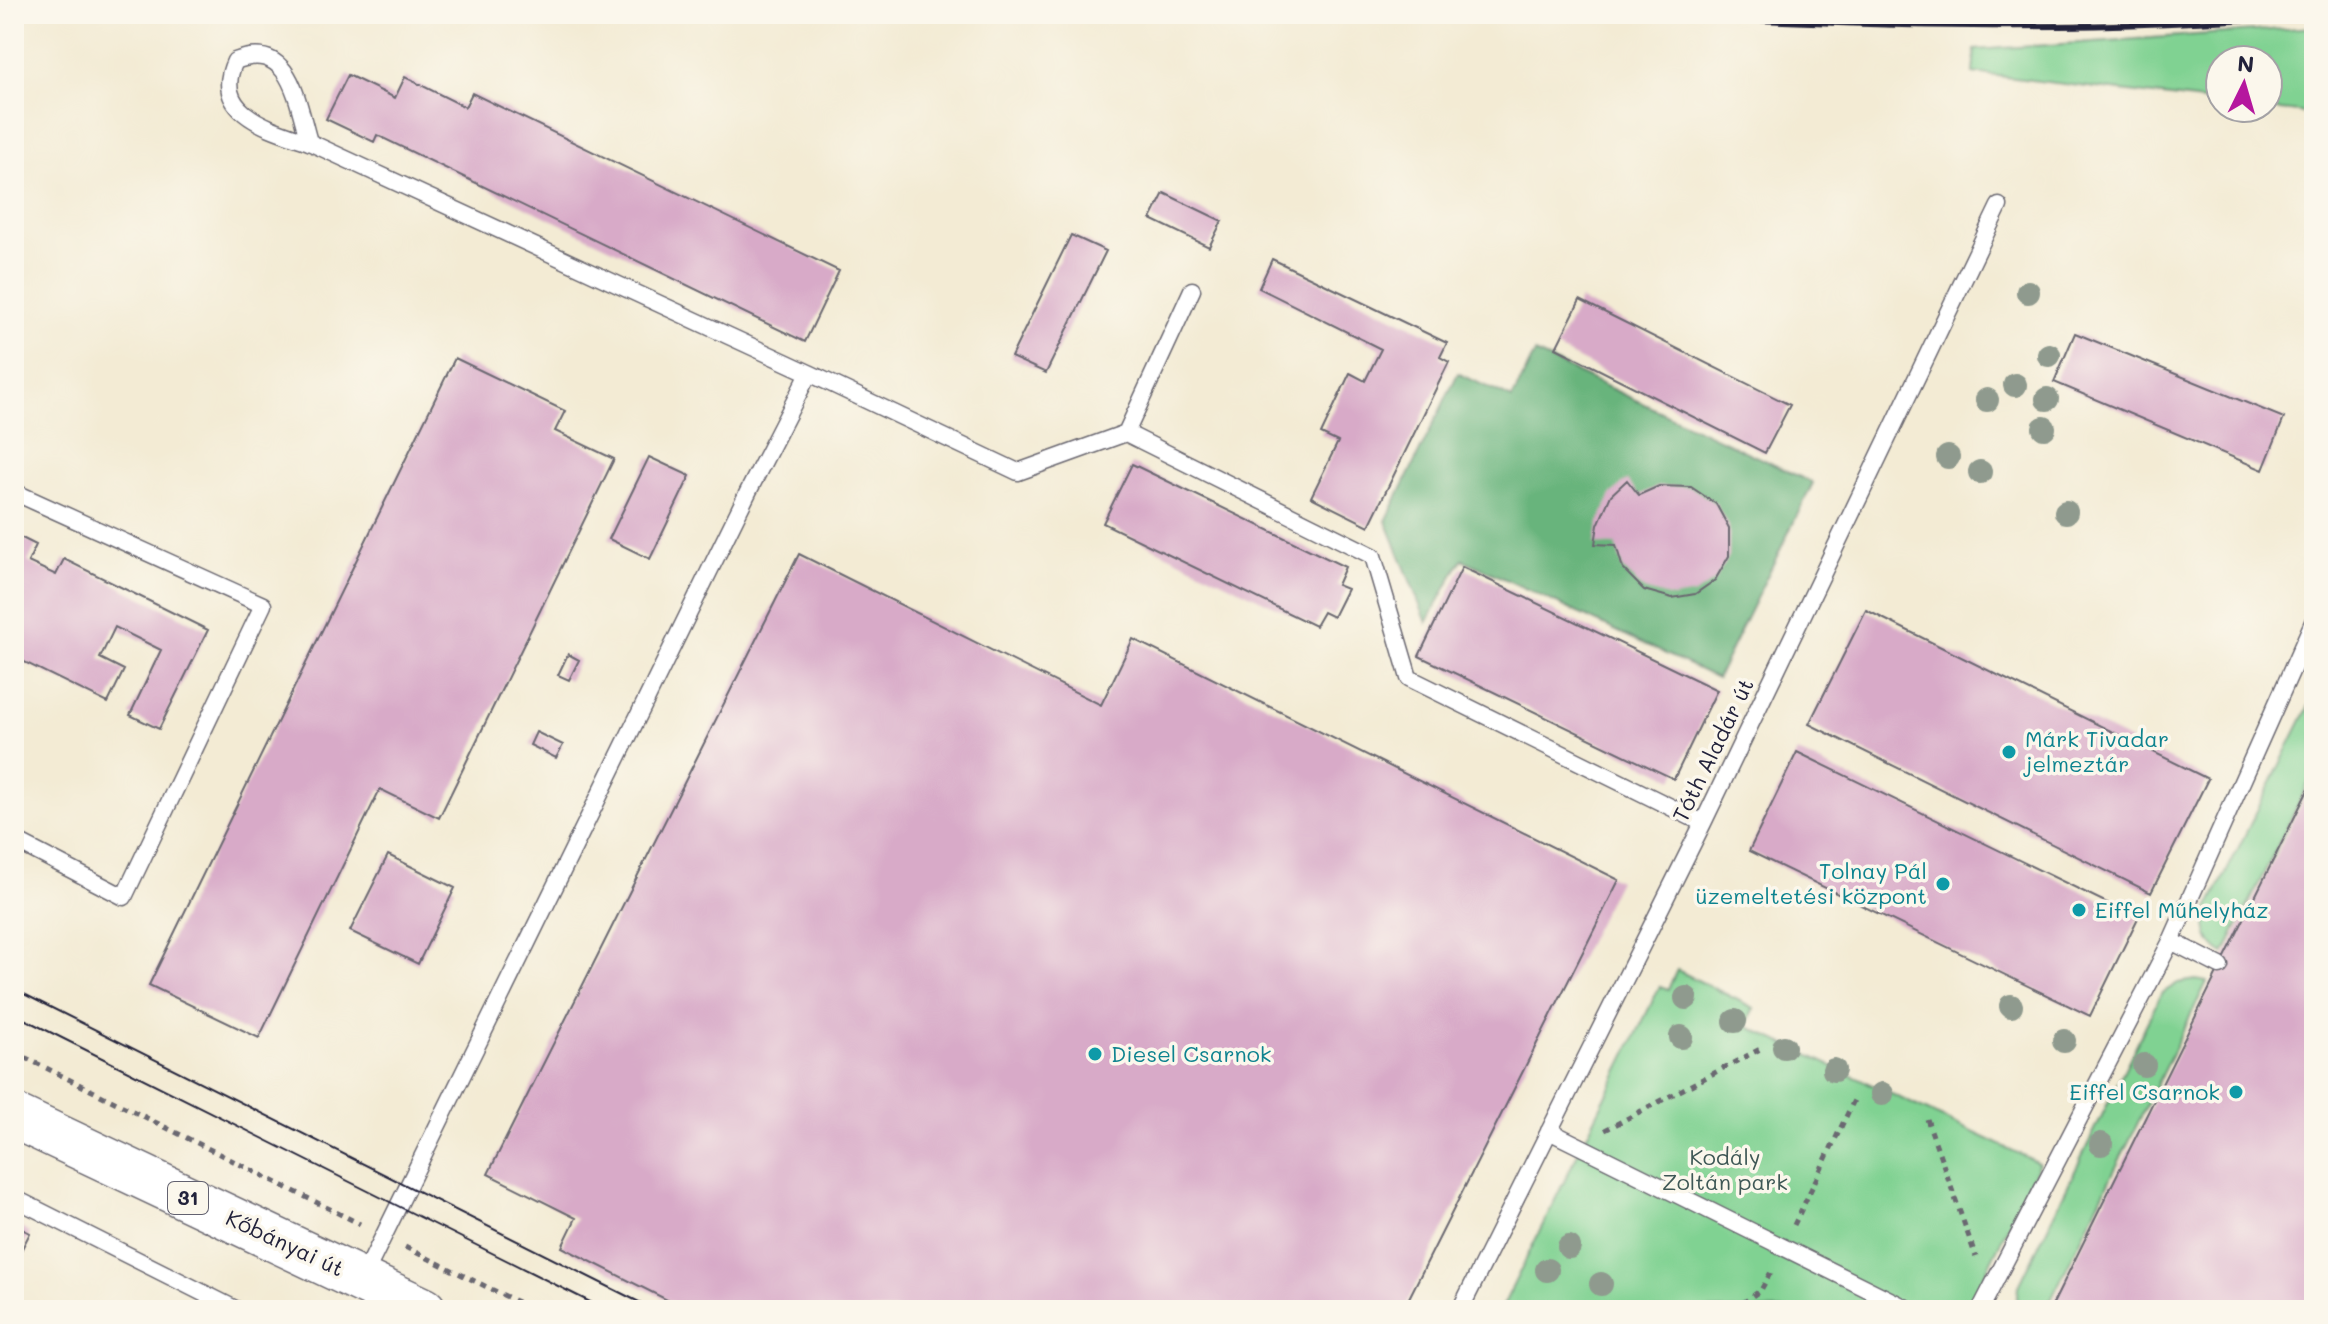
<svg xmlns="http://www.w3.org/2000/svg" width="2328" height="1324" font-family="Mali,sans-serif">
<style>
.green{fill:#80d292;stroke:#517a66;stroke-width:2}
.forest{fill:#68b47c;stroke:#456b5c;stroke-width:2}
.building{fill:#d8aac8}
.lines{fill:none;stroke-linecap:round;stroke-linejoin:round}
.lane-casing{stroke:#6b6871;stroke-width:19}
.primary-casing{stroke:#6b6871;stroke-width:47}
.path{stroke:#6b6871;stroke-width:5;stroke-dasharray:6 6;stroke-linecap:butt}
.lane{stroke:#fff;stroke-width:16}
.primary{stroke:#fff;stroke-width:44}
.tram{stroke:#22223b;stroke-width:2}
.rail{stroke:#22223b;stroke-width:6}
.tree{fill:#8f9a8e}
.culture-dot{fill:#0f9aa8;stroke:#fbf7ec;stroke-width:3}
.labels{text-anchor:middle;stroke-width:7;stroke-linejoin:round;paint-order:stroke}
.shield{fill:#fbf7ec;stroke:#636270;stroke-width:2}
.shield-label{font-size:20px;font-weight:bold;fill:#22223b}
.culture-label{font-size:22px;fill:#0d838f;stroke:#fbf7ec;text-anchor:start}
.street-label{font-size:22px;fill:#22223b;stroke:#fbf7ec}
.park-label{font-size:22px;fill:#3e5755;stroke:#fbf7ec}
</style>
<rect width="100%" height="100%" fill="#fbf7ec"/>
<filter id="ink" filterUnits="userSpaceOnUse"><feTurbulence type="fractalNoise" baseFrequency=".0125" numOctaves="2"/><feDisplacementMap in="SourceGraphic" scale="16" xChannelSelector="R" yChannelSelector="G"/><feConvolveMatrix kernelMatrix="1 2 1 2 8 2 1 2 1" color-interpolation-filters="sRGB"/></filter>
<filter id="wash" filterUnits="userSpaceOnUse"><feTurbulence type="fractalNoise" baseFrequency=".006" numOctaves="4" result="noise"/><feDisplacementMap in="SourceGraphic" scale="32" xChannelSelector="R" yChannelSelector="G"/><feGaussianBlur stdDeviation="1.8" result="paint"/><feColorMatrix in="noise" values="0 0 0 0 0 0 0 0 0 0 0 0 0 0 0 0 0 1.4 0 .05"/><feComposite in="paint" operator="in"/></filter>
<g filter="url(#wash)">
<rect width="100%" height="100%" fill="#f3ebd4"/>
<!-- green -->
<path class="green" d="M 2314,27 L 2314,114 L 2263,108 L 2268,108 L 2268,60 L 2220,60 L 2220,103 L 1973,73 L 1975,50 Z
M 2314,696 L 2314,772 L 2224,954 C 2206,943 2204,928 2208,909 Z
M 1677,970 L 1754,1008 L 1746,1026 L 2039,1163 L 1967,1310 L 1501,1310 L 1660,986 L 1668,989 Z
M 2196,980 L 2207,982 L 2046,1310 L 2015,1310 L 2018,1288 L 2161,994 L 2178,983 Z"/>
<!-- forest -->
<path class="forest" d="M 1535,353 L 1813,483 L 1717,678 L 1462,559 L 1427,623 L 1386,521 L 1458,373 L 1512,399 Z"/>
<g id="blocks">
<!-- building -->
<path class="building" d="M 348,75 L 395,98 L 405,77 L 465,107 L 472,93 L 839,271 L 805,342 L 377,135 L 374,142 L 326,119 Z
M 1164,193 L 1222,221 L 1209,247 L 1151,219 Z
M 1071,235 L 1106,251 L 1046,373 L 1011,357 Z
M 1272,259 L 1447,343 L 1440,357 L 1449,362 L 1369,526 L 1311,497 L 1338,442 L 1321,434 L 1350,373 L 1365,381 L 1381,349 L 1259,288 Z
M 1580,300 L 1790,405 L 1765,453 L 1556,348 Z
M 2075,333 L 2284,418 L 2263,470 L 2054,382 Z
M 455,358 L 565,411 L 555,431 L 614,459 L 439,818 L 380,789 L 259,1038 L 149,985 Z
M 649,457 L 690,476 L 650,559 L 609,539 Z
M 1132,464 L 1345,567 L 1337,585 L 1347,589 L 1333,617 L 1323,612 L 1315,626 L 1103,523 Z
M 1627,480 L 1639,495 L 1659,486 L 1691,487 L 1716,504 L 1729,528 L 1729,556 L 1715,580 L 1695,594 L 1672,598 L 1644,590 L 1623,569 L 1616,545 L 1595,544 L 1598,525 L 1611,495 Z
M 14,534 L 36,545 L 28,562 L 56,575 L 64,559 L 208,630 L 159,729 L 130,715 L 161,650 L 115,627 L 100,658 L 124,670 L 108,703 L 14,657 L 14,647 L 19,636 L 14,633 Z
M 799,554 L 1101,705 L 1133,639 L 1619,880 L 1403,1310 L 687,1310 L 562,1247 L 576,1218 L 488,1174 Z
M 1462,567 L 1717,690 L 1674,779 L 1419,656 Z
M 1866,610 L 2208,779 L 2151,893 L 1809,724 Z
M 568,654 L 579,660 L 569,680 L 558,675 Z
M 536,732 L 563,745 L 556,758 L 530,745 Z
M 1797,752 L 2138,918 L 2090,1016 L 1749,851 Z
M 2314,778 L 2314,1310 L 2050,1310 L 2096,1217 Z
M 388,855 L 455,888 L 418,964 L 350,931 Z
M 14,1225 L 30,1233 L 14,1264 Z"/>
</g>
</g>
<g filter="url(#ink)">
<use href="#blocks" fill-opacity="0" stroke="#6b6871" stroke-width="2"/>
<g class="lines">
<!-- lane casing -->
<g class="lane-casing">
<path id="lane" d="M 309,142 C 272,129 210,114 235,61 C 291,39 297,102 309,142 L 809,373
M 1192,290 L 1126,433 L 1373,556 L 1409,678 L 1703,823
M 14,492 L 263,605 L 124,897 L 14,840
M 2171,941 L 2220,966
M 1549,1131 L 1910,1310
M 14,1198 L 237,1310
M 363,1278 L 748,492 L 809,373 L 1018,472 L 1126,433
M 1460,1310 L 1703,823 L 1999,206
M 1980,1310 L 2171,941 L 2314,620"/>
</g>
<!-- primary casing -->
<g class="primary-casing">
<path id="primary" d="M 14,1116 L 424,1310"/>
</g>
<!-- path -->
<path class="path" d="M 14,1052 L 360,1224
M 1927,1119 L 1976,1257
M 1605,1130 L 1760,1049
M 1794,1225 L 1856,1096
M 405,1247 L 534,1310
M 1733,1310 L 1761,1290 L 1772,1270"/>
<!-- lane -->
<use href="#lane" class="lane"/>
<!-- primary -->
<use href="#primary" class="primary"/>
<!-- tram -->
<path class="tram" d="M 14,989 L 655,1310
M 14,1014 L 606,1310"/>
<!-- rail -->
<path class="rail" d="M 1632,14 C 1859,26 2087,34 2314,14"/>
</g>
<!-- trees -->
<g class="tree">
<circle cx="2028" cy="292" r="12"/>
<circle cx="2049" cy="355" r="12"/>
<circle cx="2015" cy="385" r="12"/>
<circle cx="2047" cy="399" r="12"/>
<circle cx="1987" cy="400" r="12"/>
<circle cx="2044" cy="428" r="12"/>
<circle cx="1948" cy="457" r="12"/>
<circle cx="1980" cy="472" r="12"/>
<circle cx="2066" cy="512" r="12"/>
<circle cx="1686" cy="998" r="12"/>
<circle cx="2011" cy="1006" r="12"/>
<circle cx="1735" cy="1021" r="12"/>
<circle cx="1681" cy="1037" r="12"/>
<circle cx="2064" cy="1041" r="12"/>
<circle cx="1784" cy="1047" r="12"/>
<circle cx="2144" cy="1065" r="12"/>
<circle cx="1834" cy="1070" r="12"/>
<circle cx="1882" cy="1094" r="12"/>
<circle cx="2101" cy="1144" r="12"/>
<circle cx="1569" cy="1247" r="12"/>
<circle cx="1547" cy="1270" r="12"/>
<circle cx="1601" cy="1284" r="12"/>
</g>
</g>
<!-- markers -->
<g class="culture-dot">
<circle cx="2009" cy="752" r="8"/>
<circle cx="1943" cy="884" r="8"/>
<circle cx="2079" cy="910" r="8"/>
<circle cx="1095" cy="1054" r="8"/>
<circle cx="2236" cy="1092" r="8"/>
</g>
<g class="labels">
<!-- shield labels -->
<rect class="shield" x="168" y="1182" width="40" height="32" rx="6"/>
<g class="shield-label">
<text x="188" y="1205">31</text>
</g>
<!-- culture labels -->
<g class="culture-label">
<text x="2025" y="747">Márk Tivadar<tspan x="2025" dy="25">jelmeztár</tspan></text>
<text x="1927" y="879" text-anchor="end">Tolnay Pál<tspan x="1927" dy="25">üzemeltetési központ</tspan></text>
<text x="2095" y="918">Eiffel Műhelyház</text>
<text x="1111" y="1062">Diesel Csarnok</text>
<text x="2220" y="1100" text-anchor="end">Eiffel Csarnok</text>
</g>
<!-- street labels -->
<g class="street-label">
<text transform="translate(1713 750) rotate(-64)" y="8">Tóth Aladár út</text>
<text transform="translate(285 1243) rotate(25)" y="8">Kőbányai út</text>
</g>
<!-- park labels -->
<g class="park-label">
<text x="1725" y="1165">Kodály<tspan x="1725" dy="25">Zoltán park</tspan></text>
</g>
</g>
<!-- margin -->
<rect width="2328" height="1324" fill="none" stroke="#fbf7ec" stroke-width="48"/>
<!-- north arrow -->
<g transform="translate(2244 84) rotate(5)"><circle r="38" fill="#fbf7ec" stroke="#a4a2a5" stroke-width="2"/>
<path d="M0-6L14 30L0 20L-14 30Z" fill="#b5179e"/>
<text y="-12" font-size="22" font-weight="bold" text-anchor="middle" fill="#22223b">N</text>
</g>
</svg>
